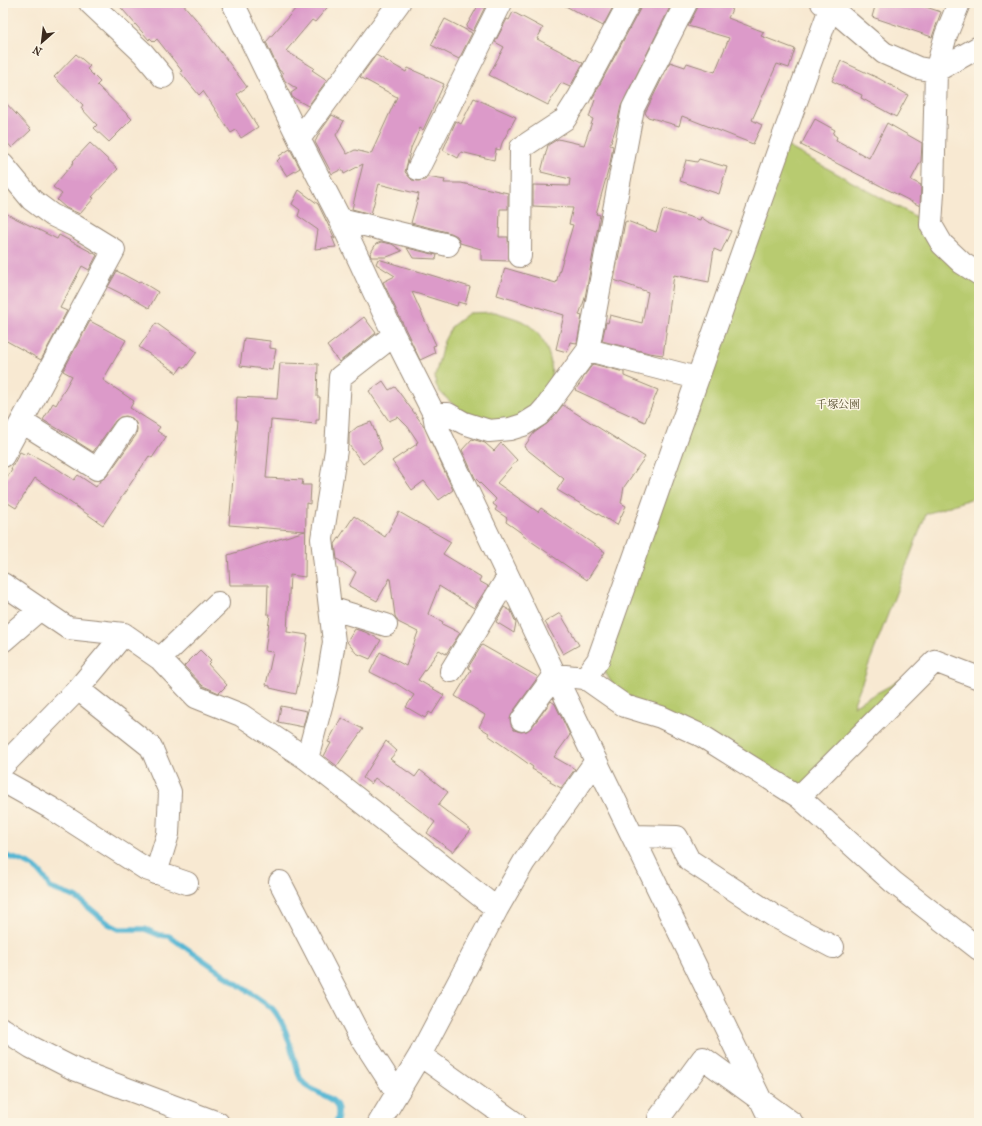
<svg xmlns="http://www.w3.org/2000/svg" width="982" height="1126" font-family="'IM FELL French Canon','Noto Serif JP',serif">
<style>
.green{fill:#b8cb6f;stroke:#7a7a46}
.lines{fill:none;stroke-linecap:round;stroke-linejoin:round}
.stream{stroke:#54b6d3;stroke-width:5.5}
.building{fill:#dc9ac9}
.minor-casing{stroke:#9a8a78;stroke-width:24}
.minor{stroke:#fff;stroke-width:22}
.labels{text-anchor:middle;stroke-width:3;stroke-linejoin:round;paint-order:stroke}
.park-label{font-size:11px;fill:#5a5232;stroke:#fcf5e5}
</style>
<rect width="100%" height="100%" fill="#fcf5e5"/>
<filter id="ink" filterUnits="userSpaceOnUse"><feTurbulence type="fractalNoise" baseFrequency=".025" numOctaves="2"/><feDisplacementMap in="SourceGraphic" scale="8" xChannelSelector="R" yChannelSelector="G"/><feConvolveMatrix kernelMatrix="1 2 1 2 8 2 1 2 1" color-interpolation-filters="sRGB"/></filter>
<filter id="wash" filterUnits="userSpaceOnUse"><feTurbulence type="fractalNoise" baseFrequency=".012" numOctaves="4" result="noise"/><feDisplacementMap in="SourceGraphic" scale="16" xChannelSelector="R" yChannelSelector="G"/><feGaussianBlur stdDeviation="0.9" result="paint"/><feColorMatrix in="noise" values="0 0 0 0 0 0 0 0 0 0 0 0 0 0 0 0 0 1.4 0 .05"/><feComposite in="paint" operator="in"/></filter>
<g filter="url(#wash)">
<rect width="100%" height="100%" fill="#f8e9d2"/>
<!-- green -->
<path class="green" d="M 781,143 L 931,225 L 979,274 L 979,496 L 926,514 L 853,706 L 935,661 L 799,797 L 625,706 L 598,660 Z
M 495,312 C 504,315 513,317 522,321 C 547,333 559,370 547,395 C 544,401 513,421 505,427 L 459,410 L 440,392 L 436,385 L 435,376 L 444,341 L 452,326 L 469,313 Z"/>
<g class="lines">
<!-- stream -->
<path class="stream" d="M 3,855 C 27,863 38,863 50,888 L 77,898 L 109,924 L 119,929 L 145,929 L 159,935 L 169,936 L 272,1008 C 285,1023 289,1042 295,1061 C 297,1067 298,1076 302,1081 C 314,1098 347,1093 336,1123"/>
</g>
<g id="blocks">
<!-- building -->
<path class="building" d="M 117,3 L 182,3 L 201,25 L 247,87 L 237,94 L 258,127 L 241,138 L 236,130 L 231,133 L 203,91 L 199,95 L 180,72 L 182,71 L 157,39 L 154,42 L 150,38 L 149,40 Z
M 292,3 L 331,3 L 315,22 L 312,20 L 286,51 L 314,68 L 312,70 L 327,80 L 308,106 L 292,97 L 291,93 L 297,89 L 285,81 L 282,75 L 283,73 L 279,70 L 266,42 L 297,7 Z
M 560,3 L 615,3 L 603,26 Z
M 641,3 L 672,3 L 621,106 L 617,124 L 610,145 L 613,146 L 610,164 L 596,214 L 600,215 L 585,298 L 579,315 L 582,316 L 577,343 L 570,342 L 567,352 L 556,349 L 564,315 L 497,295 L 505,268 L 556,283 L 573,225 L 569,224 L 573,208 L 533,206 L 533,185 L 569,186 L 570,179 L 541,172 L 548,145 L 558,139 L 584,145 L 593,119 L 589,117 L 595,100 L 592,99 L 640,9 Z
M 698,3 L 735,3 L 728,18 L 764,32 L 761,36 L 795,49 L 789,68 L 777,64 L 752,120 L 762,125 L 753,144 L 682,116 L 679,126 L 648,117 L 645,113 L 670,62 L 685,67 L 687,63 L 715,72 L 729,38 L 688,26 L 697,9 Z
M 876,3 L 914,3 L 941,12 L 932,37 L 872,17 Z
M 479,4 L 485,7 L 473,31 L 466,27 Z
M 513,12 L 543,28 L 537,39 L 583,63 L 570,87 L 561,83 L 548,105 L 489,75 L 504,47 L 495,42 L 507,19 L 509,20 Z
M 445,19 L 472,33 L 459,59 L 431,45 Z
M 76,54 L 90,66 L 87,69 L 100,82 L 97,85 L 132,119 L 109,142 L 94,128 L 97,125 L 81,108 L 83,105 L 54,77 Z
M 376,55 L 406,72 L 408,68 L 444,84 L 423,130 L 420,128 L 411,148 L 405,172 L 412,180 L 418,181 L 425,180 L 427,177 L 445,180 L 444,183 L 461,183 L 508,193 L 508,209 L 500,209 L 499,237 L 508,237 L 509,261 L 481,260 L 481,249 L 460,243 L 457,236 L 451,233 L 411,223 L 419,194 L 379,184 L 371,214 L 352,209 L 363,164 L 344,174 L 342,169 L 332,174 L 315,142 L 320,132 L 332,115 L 344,121 L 336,135 L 347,154 L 355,150 L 371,154 L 397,97 L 360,77 Z
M 841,61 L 878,78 L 908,95 L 896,117 L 861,98 L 862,95 L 832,81 Z
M 474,98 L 516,117 L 502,143 L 500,150 L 496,149 L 494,160 L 461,152 L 458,158 L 443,150 L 456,121 L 461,124 Z
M 3,100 L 31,130 L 12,148 L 3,138 Z
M 815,119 L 835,130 L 833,134 L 837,137 L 836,140 L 869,158 L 887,123 L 922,143 L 921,161 L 911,180 L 921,185 L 920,206 L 801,145 Z
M 90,143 L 118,169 L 92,197 L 94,198 L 80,214 L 66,208 L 57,200 L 62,194 L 53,187 L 74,162 L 73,161 Z
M 290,149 L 300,168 L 287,176 L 277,161 L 280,158 L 279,156 Z
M 699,159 L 727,167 L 719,194 L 680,181 L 686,160 L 697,162 Z
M 299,190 L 318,204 L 335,239 L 332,237 L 336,247 L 315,249 L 318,230 L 298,216 L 300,210 L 292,204 Z
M 663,210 L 670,211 L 700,220 L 701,217 L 708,222 L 731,231 L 721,252 L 714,249 L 709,282 L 674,275 L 663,355 L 649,353 L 602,341 L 606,322 L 608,323 L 610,315 L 642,323 L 648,292 L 614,280 L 625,222 L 627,221 L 656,232 Z
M 3,212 L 57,239 L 59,235 L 97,255 L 89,270 L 82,266 L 60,308 L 67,311 L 41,360 L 3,339 Z
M 381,242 L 392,244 L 402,251 L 387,257 L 371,257 L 370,254 L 376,244 Z
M 407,248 L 437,255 L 436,259 L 413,258 Z
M 378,259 L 470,287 L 465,304 L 458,302 L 457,306 L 412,292 L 436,345 L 433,346 L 435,353 L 420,360 L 383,282 L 395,276 L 376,264 Z
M 117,271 L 139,283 L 140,281 L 158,292 L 149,308 L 125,294 L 124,295 L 108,287 Z
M 364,317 L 376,333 L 339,362 L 327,346 Z
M 90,321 L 126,340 L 103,380 L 134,401 L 130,408 L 160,427 L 157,431 L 166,437 L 152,458 L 149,456 L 103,525 L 35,478 L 16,508 L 3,500 L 3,484 L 12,470 L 11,469 L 20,452 L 26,455 L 27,452 L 58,469 L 74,480 L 78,475 L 96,487 L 100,481 L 107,476 L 136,435 L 137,429 L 136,423 L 132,418 L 126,416 L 120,417 L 115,421 L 93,452 L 76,441 L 77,440 L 43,420 L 53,403 L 56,405 L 72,376 L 63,371 Z
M 156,323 L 197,352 L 185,368 L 182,366 L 177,373 L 139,347 Z
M 244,338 L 270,341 L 270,348 L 276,349 L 272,370 L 240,366 Z
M 280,363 L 318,364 L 317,397 L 320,397 L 319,420 L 316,420 L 316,424 L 271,420 L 266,478 L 303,480 L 302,485 L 311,485 L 310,504 L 306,503 L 305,577 L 290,575 L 287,632 L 308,635 L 305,653 L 296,694 L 270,688 L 270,686 L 266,685 L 273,652 L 265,651 L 270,614 L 267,614 L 268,585 L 230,585 L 228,555 L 305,531 L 229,525 L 238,420 L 236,420 L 237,397 L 277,399 Z
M 593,364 L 624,372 L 624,376 L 658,390 L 645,422 L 575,390 L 582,381 L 584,376 Z
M 383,381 L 389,390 L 395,387 L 424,426 L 453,490 L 439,500 L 424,481 L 412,490 L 392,461 L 417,444 L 416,443 L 418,442 L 408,427 L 398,417 L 389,421 L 369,391 Z
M 563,405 L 645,457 L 624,487 L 621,503 L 626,506 L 617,525 L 557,490 L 564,479 L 524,447 L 534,433 L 548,423 Z
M 371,422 L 382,449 L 363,464 L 349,445 L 349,434 L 357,427 Z
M 472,439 L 485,443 L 494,451 L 501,443 L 517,460 L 497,483 L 538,512 L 541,508 L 605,552 L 587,580 L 522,535 L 523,534 L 506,522 L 507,518 L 495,510 L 497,507 L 493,504 L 496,499 L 475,478 L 462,450 Z
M 399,512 L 451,542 L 443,554 L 481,577 L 479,581 L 488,586 L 474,608 L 439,586 L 428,614 L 443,622 L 442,624 L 460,633 L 446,654 L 439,650 L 418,680 L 444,695 L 432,714 L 429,712 L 425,718 L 406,707 L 414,695 L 395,683 L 394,684 L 370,672 L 380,652 L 406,666 L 418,632 L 398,622 L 395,616 L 390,578 L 377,601 L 349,586 L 356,572 L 337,559 L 335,544 L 354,516 L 385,537 Z
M 504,607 L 511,611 L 516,623 L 514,633 L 496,622 Z
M 560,613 L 579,645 L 563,654 L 545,622 Z
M 355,629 L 365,632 L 381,640 L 370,659 L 356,653 L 347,642 Z
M 482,645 L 538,677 L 512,713 L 510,719 L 511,725 L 514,730 L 521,732 L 527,731 L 532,727 L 551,701 L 555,704 L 570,735 L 554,757 L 575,769 L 561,788 L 550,782 L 551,780 L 532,769 L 533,767 L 488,735 L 489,733 L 479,727 L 485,715 L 455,696 L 471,670 L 468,668 L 469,666 Z
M 200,650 L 211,661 L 208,664 L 227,685 L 219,693 L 203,686 L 184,666 Z
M 281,706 L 307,711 L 303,727 L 278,722 Z
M 341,718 L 363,729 L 337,766 L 324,756 L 331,743 L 328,742 Z
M 386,741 L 397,751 L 390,759 L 415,777 L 420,770 L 448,792 L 438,805 L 471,830 L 453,852 L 427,833 L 435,822 L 388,786 L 387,787 L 375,778 L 371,784 L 363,778 Z"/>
</g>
</g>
<g filter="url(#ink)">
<use href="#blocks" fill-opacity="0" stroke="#9a8a78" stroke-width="1"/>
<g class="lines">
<!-- minor casing -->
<g class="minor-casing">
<path id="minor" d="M 90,3 L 143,53 L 163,77
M 233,3 L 299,139 L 340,219 L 394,335 L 434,414 L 436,425 L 596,761 L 772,1123
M 822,3 L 830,7 L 884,53 L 918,68 L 936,71 L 979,47
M 959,3 L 946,35 L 936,71 L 933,192 L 931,225 L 942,244 L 962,263 L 979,274
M 299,139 L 399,3
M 3,165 L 32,200 L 52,215 L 75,226 L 114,250 L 3,456
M 418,169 L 501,3
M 340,219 L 448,245
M 520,256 L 521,148 L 565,119 L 579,97 L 629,3
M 588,350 L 697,378
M 434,414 L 448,414 L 464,423 L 489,431 L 510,429 L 523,425 L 539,415 L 547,406 L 588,350 L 633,108 L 686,3
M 22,422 L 97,469 L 125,428
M 3,584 L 68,628 L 124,634 L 160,659 L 196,697 L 241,715 L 307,759 L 497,909
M 330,608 L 386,625
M 3,641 L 40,609
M 160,659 L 218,603
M 451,671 L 508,577
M 585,678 L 598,660 L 781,143 L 832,3
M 78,689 L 151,747 L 170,792 L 168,834 L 156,873
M 522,720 L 555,675 L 585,678 L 625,706 L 661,717 L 702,736 L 799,797 L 893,882 L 979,949
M 307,759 L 327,684 L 334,642 L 322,539 L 336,450 L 340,377 L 394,335
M 3,766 L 78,689 L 124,634
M 3,781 L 51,808 L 146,869 L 187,883
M 799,797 L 935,661 L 979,678
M 633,836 L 677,837 L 689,860 L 774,916 L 833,947
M 280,882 L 357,1031 L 397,1093
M 3,1029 L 31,1047 L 74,1069 L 218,1123
M 420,1055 L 515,1123
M 659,1118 L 703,1058 L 792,1123
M 379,1123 L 420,1055 L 497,909 L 524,862 L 596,761"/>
</g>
<!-- minor -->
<use href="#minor" class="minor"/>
</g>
</g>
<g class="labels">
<!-- park labels -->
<g class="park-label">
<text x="838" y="408">千塚公園</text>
</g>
</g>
<!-- margin -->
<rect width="982" height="1126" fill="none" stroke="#fcf5e5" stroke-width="16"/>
<!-- north arrow -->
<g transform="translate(42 42) rotate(208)" stroke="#fcf5e5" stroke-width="3" paint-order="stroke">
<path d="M0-3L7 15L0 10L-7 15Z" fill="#3b2a1e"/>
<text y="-6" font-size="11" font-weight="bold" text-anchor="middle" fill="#3b2a1e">N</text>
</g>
</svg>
